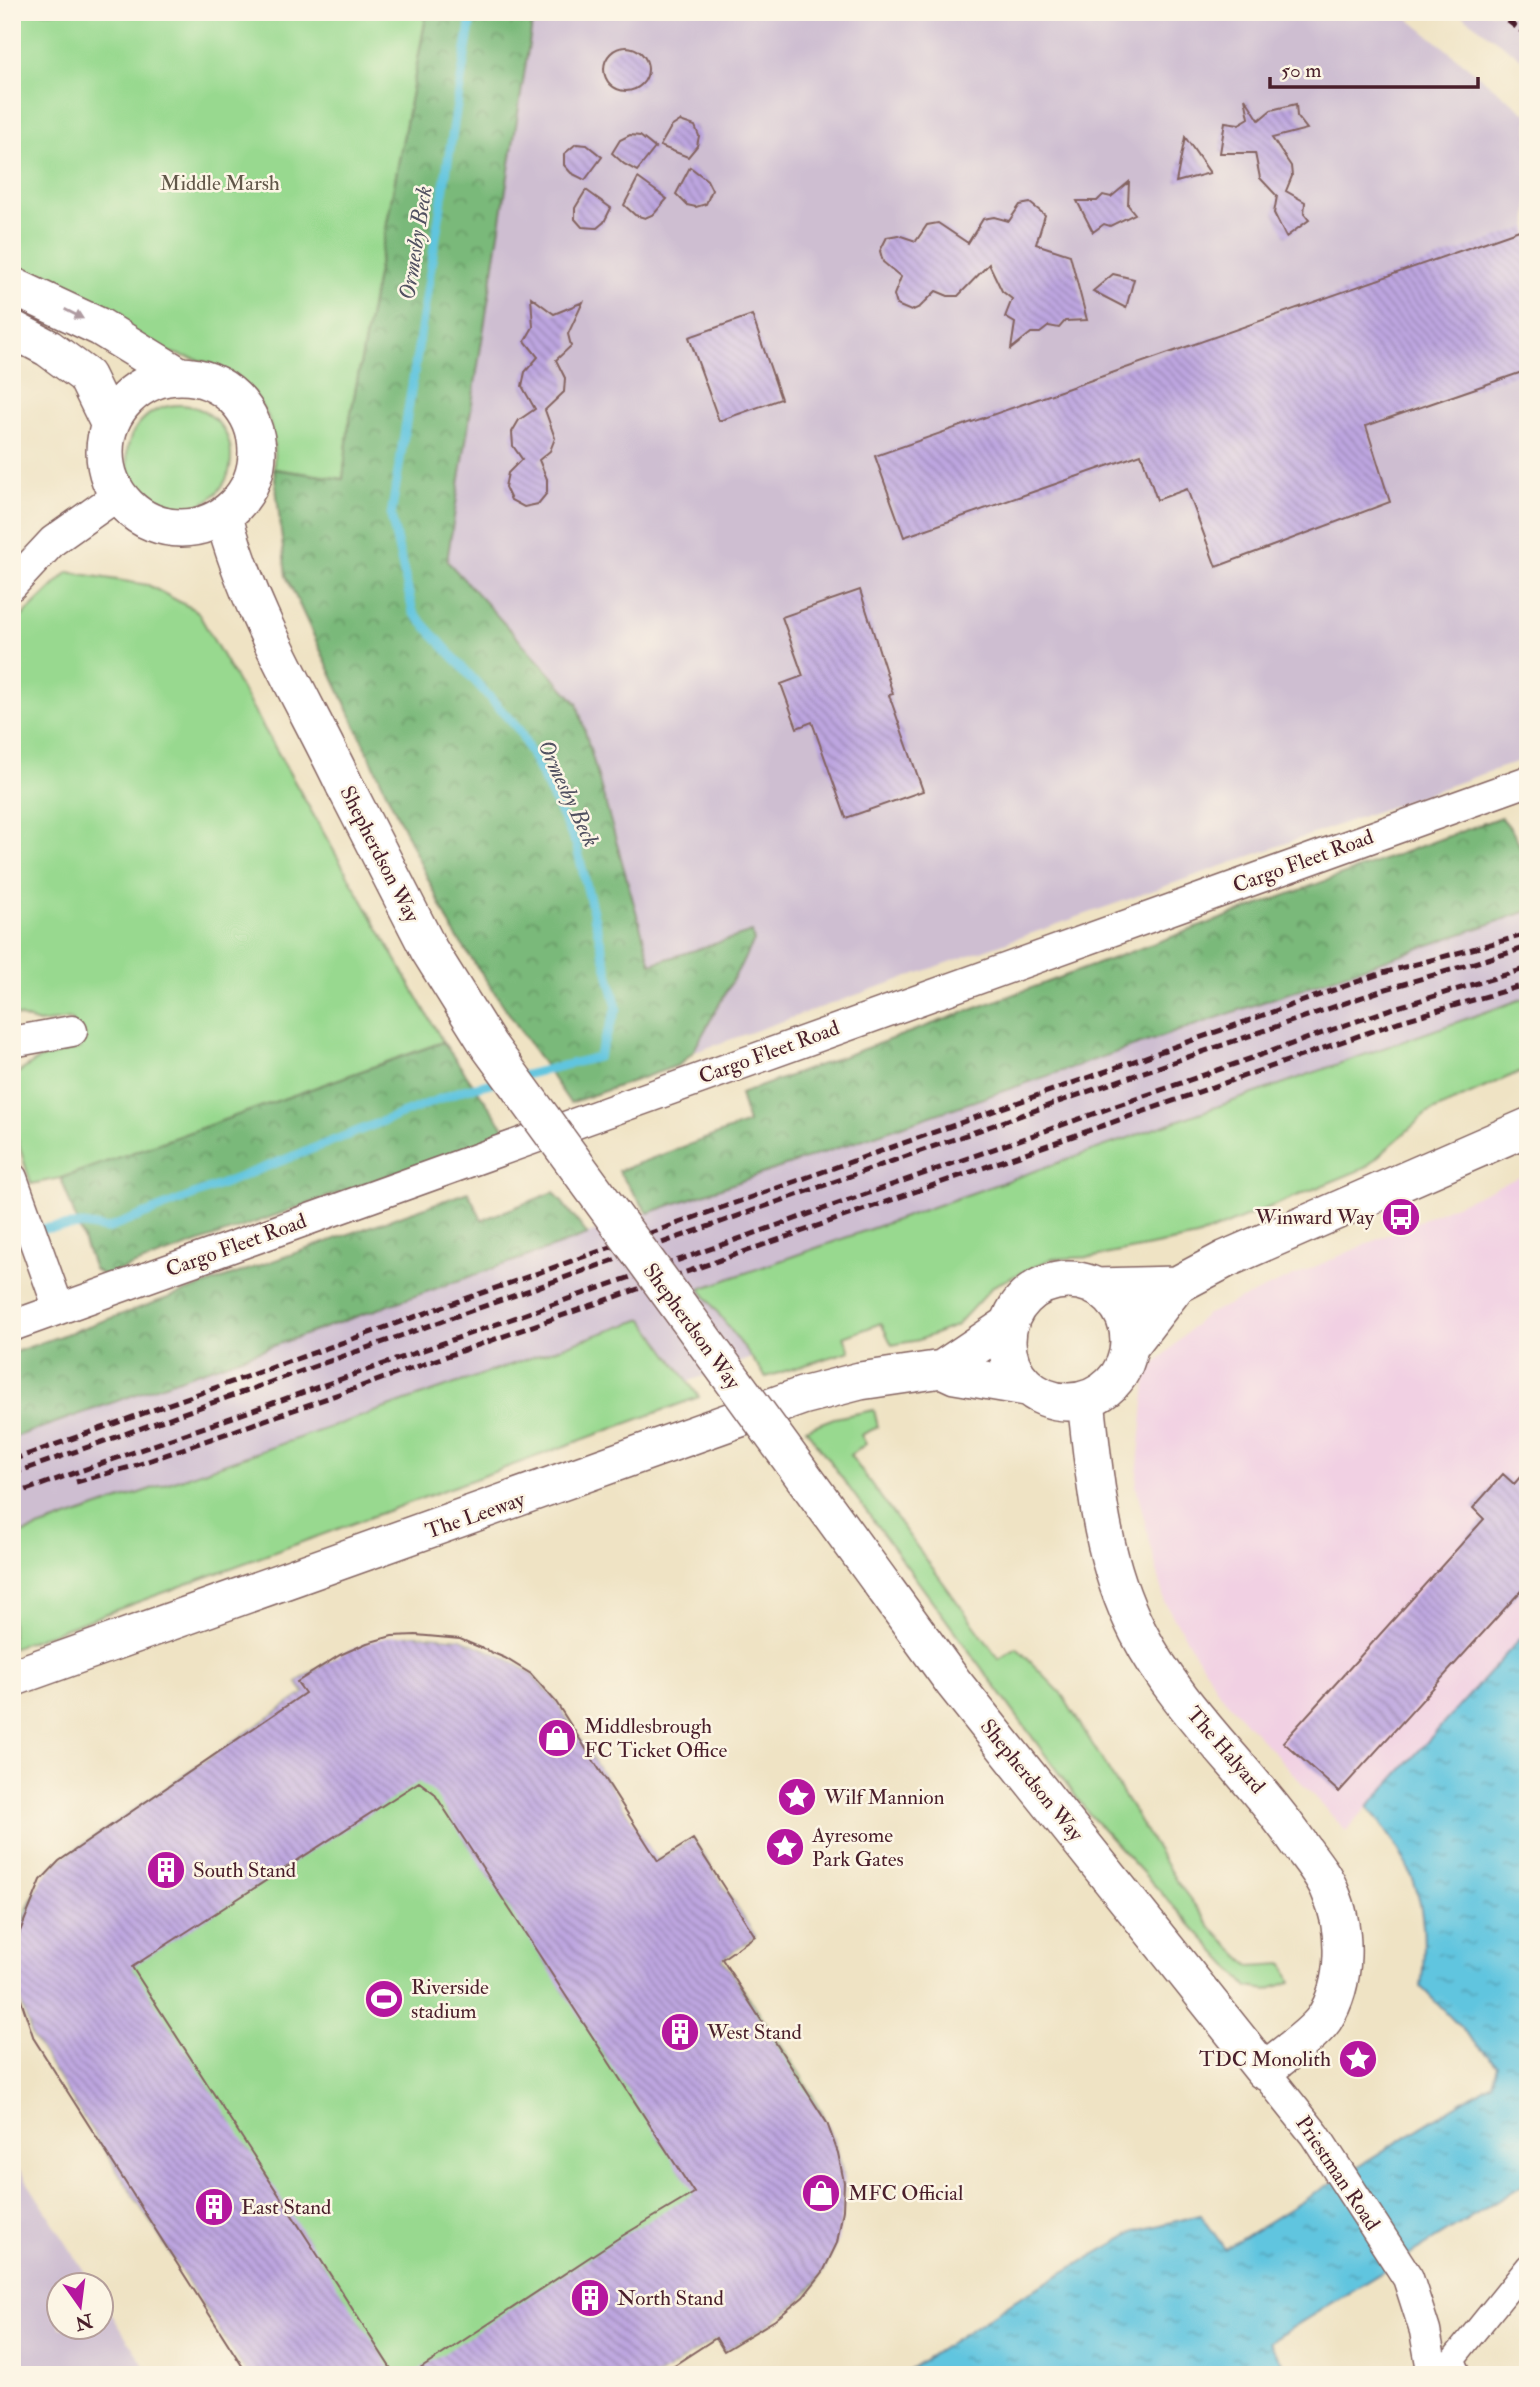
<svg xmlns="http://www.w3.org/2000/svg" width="1540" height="2387" font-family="'IM FELL Double Pica',serif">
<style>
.built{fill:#f1d0e3}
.industrial{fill:#cebed1}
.green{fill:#98d98f;stroke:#717c5d;stroke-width:2}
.forest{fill:url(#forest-crowns);stroke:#626c52;stroke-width:2}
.water{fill:url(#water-ripples);stroke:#567285;stroke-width:2}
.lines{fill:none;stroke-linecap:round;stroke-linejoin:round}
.stream{stroke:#61c5df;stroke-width:9}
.building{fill:url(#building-back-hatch)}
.pedestrian-casing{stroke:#846461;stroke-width:26}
.minor-casing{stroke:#846461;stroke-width:33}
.tertiary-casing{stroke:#846461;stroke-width:40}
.pedestrian{stroke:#fff;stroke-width:23}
.minor{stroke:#fff;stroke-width:30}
.tertiary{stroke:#fff;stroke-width:37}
.rail{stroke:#4a1f2b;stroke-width:5;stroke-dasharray:10 5;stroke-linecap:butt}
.tertiary-bridge-casing{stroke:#846461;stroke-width:40;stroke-linecap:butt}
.tertiary-bridge{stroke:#fff;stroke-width:37}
.oneway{fill:#ae9aa0}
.labels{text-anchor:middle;stroke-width:5;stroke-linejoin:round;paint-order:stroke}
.park-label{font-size:21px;fill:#615749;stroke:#fcf5e5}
.street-label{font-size:21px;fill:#4a1f2b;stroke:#fcf5e5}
.poi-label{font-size:21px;fill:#4a1f2b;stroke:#fcf5e5;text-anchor:start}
.water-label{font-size:23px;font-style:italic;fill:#515161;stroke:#fcf5e5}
</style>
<defs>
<pattern id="forest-crowns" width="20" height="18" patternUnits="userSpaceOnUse" patternTransform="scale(1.75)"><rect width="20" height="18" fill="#7ab97a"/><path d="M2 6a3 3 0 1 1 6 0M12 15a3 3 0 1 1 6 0" fill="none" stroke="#669664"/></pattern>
<pattern id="water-ripples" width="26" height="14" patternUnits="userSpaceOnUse" patternTransform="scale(1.75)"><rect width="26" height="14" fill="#61c5df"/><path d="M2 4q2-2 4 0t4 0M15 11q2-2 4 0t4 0" fill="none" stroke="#529fb5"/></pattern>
<pattern id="building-back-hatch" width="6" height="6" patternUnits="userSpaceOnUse" patternTransform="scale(1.75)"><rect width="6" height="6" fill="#bda6e0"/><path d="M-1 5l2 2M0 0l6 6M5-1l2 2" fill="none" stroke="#9c87b6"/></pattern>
</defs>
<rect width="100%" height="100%" fill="#fcf5e5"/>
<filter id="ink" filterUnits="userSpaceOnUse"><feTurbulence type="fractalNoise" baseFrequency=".0143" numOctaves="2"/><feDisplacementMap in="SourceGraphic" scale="14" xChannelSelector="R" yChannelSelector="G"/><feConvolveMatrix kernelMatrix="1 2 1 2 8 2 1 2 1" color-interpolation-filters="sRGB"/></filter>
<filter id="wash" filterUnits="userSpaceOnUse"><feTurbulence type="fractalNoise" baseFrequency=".00686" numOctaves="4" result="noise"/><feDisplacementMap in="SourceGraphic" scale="28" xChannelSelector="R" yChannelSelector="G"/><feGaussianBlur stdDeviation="1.57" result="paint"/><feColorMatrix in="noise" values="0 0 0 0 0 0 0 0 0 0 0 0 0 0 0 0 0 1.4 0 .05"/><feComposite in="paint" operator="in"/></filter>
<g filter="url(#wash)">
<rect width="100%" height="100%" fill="#efe3c4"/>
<!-- built -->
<path class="built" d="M 1528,1173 L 1528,1630 L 1346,1831 L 1220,1694 L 1165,1603 L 1136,1486 L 1147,1372 L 1205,1315 Z"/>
<!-- industrial -->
<path class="industrial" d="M 534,12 L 1400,12 L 1528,115 L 1528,758 L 678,1058 L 577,703 L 447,561 Z
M 1457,12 L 1528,12 L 1528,63 Z
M 1528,911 L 1528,1033 L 1032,1252 L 698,1378 L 378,1489 L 12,1627 L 12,1438 L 1039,1074 Z
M 12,2158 L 93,2285 L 60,2286 L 60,2328 L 102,2328 L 102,2299 L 150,2375 L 12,2375 Z"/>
<!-- green -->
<path class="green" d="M 12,12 L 427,12 L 349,424 L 343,479 L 274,469 L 274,443 L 268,417 L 253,392 L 233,374 L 206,362 L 164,351 L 12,269 Z
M127 457a52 52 0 1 1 104 0a52 52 0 1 1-104 0Z
M 68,572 L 148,585 L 197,611 L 443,1042 L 61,1178 L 31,1184 L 12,1122 L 12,1084 L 15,1075 L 39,1059 L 80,1048 L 71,1019 L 39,1023 L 12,1014 L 12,626 Z
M 1528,997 L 1528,1068 L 1426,1114 L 1365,1168 L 1197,1237 L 1094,1257 L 1051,1259 L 993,1286 L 956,1326 L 919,1340 L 892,1345 L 881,1323 L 844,1337 L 850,1351 L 766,1377 L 700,1289 Z
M 643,1319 L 699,1397 L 12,1648 L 12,1537 Z
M 874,1410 L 878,1427 L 861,1435 L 866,1444 L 850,1455 L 999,1659 L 1017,1648 L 1061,1693 L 1175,1879 L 1215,1932 L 1250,1966 L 1284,1964 L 1291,1982 L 1267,1990 L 1248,1987 L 1088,1813 L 806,1429 L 834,1418 Z
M 416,1635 L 460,1639 L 505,1658 L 531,1674 L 556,1702 L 657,1861 L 693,1839 L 755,1936 L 722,1959 C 761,2018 837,2111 843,2180 C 844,2192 841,2206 840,2217 C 836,2248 826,2275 803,2297 C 780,2319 751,2335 724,2351 L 716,2338 L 659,2375 L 248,2375 L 34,2039 C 7,1972 8,1916 59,1861 L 305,1693 L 297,1682 C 335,1657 370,1638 416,1635 Z"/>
<!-- forest -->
<path class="forest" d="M 427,12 L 534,12 L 447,561 L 577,703 L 651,964 L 752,932 L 754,941 L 693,1052 L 679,1065 L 570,1103 L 454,933 L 391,802 L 286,576 L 274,469 L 343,479 L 349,424 Z
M 1501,817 C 1528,845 1528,873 1528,911 L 648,1213 L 618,1171 L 748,1123 L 740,1094 Z
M 443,1042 L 508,1133 L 104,1276 L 94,1269 L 61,1178 Z
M 468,1192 L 482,1220 L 554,1192 L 588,1235 L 12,1438 L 12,1353 Z"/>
<!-- water -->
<path class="water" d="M 1528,1630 L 1528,2182 L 1269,2342 L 1290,2375 L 901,2375 L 1017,2299 L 1136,2231 L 1201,2215 L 1225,2249 L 1492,2083 L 1497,2065 L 1421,1987 C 1431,1910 1417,1866 1368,1807 Z"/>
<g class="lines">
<!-- stream -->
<path class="stream" d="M 472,12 L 391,516 L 413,612 L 519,730 L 576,844 L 617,1008 L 598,1057 L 521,1076
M 12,1231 L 83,1225 L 107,1229 L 463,1090 L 504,1080"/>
</g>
<g id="blocks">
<!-- building -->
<path class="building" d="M604 69a22 22 0 1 1 44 0a22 22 0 1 1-44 0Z
M 1245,98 L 1259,120 L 1271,110 L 1296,104 L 1297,116 L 1307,129 L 1272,138 L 1291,166 L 1292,176 L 1286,191 L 1305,202 L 1304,214 L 1309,220 L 1286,237 L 1274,213 L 1277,196 L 1260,178 L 1255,153 L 1220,153 L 1225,122 L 1239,124 L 1249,118 Z
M 680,121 L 695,126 L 699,136 L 697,146 L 688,157 L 660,146 L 671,127 Z
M 630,135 L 640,136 L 655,148 L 637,171 L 624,164 L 612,153 L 620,140 Z
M 1185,137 L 1210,173 L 1176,182 Z
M 576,144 L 587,145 L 602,157 L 585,180 L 571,173 L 564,165 L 564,154 Z
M 690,167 L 707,180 L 712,190 L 706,204 L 696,207 L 687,205 L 676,194 Z
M 638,178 L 667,199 L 654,214 L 645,218 L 635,215 L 624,205 Z
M 1129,182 L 1128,205 L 1135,214 L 1110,226 L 1104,224 L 1093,232 L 1077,201 L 1097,201 L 1103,195 L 1111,197 Z
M 586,190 L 611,208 L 604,222 L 597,228 L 582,227 L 575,219 L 575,208 Z
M 1030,203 L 1045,215 L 1036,244 L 1070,255 L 1087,320 L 1065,321 L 1059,328 L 1049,326 L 1040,333 L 1031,333 L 1011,349 L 1015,323 L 1005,317 L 1012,299 L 1002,291 L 989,264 L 958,296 L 948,296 L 936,291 L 920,307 L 911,311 L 897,305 L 894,295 L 901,277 L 883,262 L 880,251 L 887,237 L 898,235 L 916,241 L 927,225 L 938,223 L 968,243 L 983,219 L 994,217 L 1009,221 L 1020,205 Z
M 1528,227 L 1528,370 L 1366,426 L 1390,502 L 1216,567 L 1187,489 L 1157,500 L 1141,454 L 904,537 L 875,456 Z
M 1113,274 L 1134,279 L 1126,308 L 1093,291 Z
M 531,297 L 554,314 L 583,302 L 568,334 L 571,346 L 556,360 L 565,378 L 564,392 L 545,410 L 555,438 L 550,451 L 539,460 L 547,479 L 547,493 L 538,504 L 524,507 L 511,500 L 505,487 L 508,473 L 522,459 L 513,446 L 512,432 L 519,420 L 535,409 L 522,386 L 525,372 L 538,357 L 525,341 L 533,327 Z
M 752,315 L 781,399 L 719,421 L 689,337 Z
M 860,590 L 893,694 L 889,695 L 923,791 L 846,818 L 812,722 L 797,728 L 781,684 L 803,676 L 782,617 Z
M 1528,1468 L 1528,1583 L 1339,1792 L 1283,1742 L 1484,1519 L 1473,1508 L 1489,1490 L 1503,1474 L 1514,1484 Z
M 416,1635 L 460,1639 L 505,1658 L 531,1674 L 556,1702 L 658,1861 L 693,1839 L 755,1936 L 722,1959 L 827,2123 L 838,2153 L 844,2182 L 843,2210 L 837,2243 L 823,2272 L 803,2297 L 775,2320 L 724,2351 L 716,2338 L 659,2375 L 411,2375 L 617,2239 L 694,2193 L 434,1793 L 419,1782 L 132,1967 L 395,2375 L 248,2375 L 34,2039 L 17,1988 L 16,1941 L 41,1880 L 59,1861 L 305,1693 L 297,1682 L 340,1655 L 367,1643 L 392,1636 Z"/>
</g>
</g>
<g filter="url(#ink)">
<use href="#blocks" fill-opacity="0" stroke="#846461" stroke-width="2"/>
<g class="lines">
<!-- pedestrian casing -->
<g class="pedestrian-casing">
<path id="pedestrian" d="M 1460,2375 L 1453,2359 L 1528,2266"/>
</g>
<!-- minor casing -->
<g class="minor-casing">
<path id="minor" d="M 12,585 L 53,541 L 118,495
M 12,1042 L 72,1031
M 12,1178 L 59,1309
M 12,1326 L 1528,781
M 1264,2071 L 1315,2135 L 1408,2278 L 1425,2331 L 1433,2375"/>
</g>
<!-- tertiary casing -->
<g class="tertiary-casing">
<path id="tertiary" d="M 12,286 L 100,327 L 178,375
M 12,329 L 48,348 L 86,376 L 110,425
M105 452a76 76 0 1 1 152 0a76 76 0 1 1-152 0Z
M 224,517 C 249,612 303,698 345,786
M1007 1341a61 61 0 1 1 122 0a61 61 0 1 1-122 0Z
M 1096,1287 L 1177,1285
M 1129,1347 L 1177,1285 L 1226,1259 L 1528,1127
M 942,1369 L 955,1375 L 1026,1387
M 884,1587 L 953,1682 L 1264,2071 C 1280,2057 1312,2036 1324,2019 C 1347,1983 1347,1929 1330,1891 C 1323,1873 1309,1858 1298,1842 C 1248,1770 1178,1710 1138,1632 C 1100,1558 1095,1481 1086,1400
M 12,1678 L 802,1396 L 860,1381 L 942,1369 L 1009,1324"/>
</g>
<!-- pedestrian -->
<use href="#pedestrian" class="pedestrian"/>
<!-- minor -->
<use href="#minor" class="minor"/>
<!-- tertiary -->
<use href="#tertiary" class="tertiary"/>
<!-- rail -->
<path class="rail" d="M 1496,12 L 1528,36
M 12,1460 L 1379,974 L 1528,934
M 12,1474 L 1112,1083 L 1383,990 L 1528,947
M 76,1482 L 134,1466 L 1398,1022 L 1528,984
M 12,1495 L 1391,1009 L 1528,968"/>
<!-- tertiary-bridge casing -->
<g class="tertiary-bridge-casing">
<path id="tertiary-bridge" d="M 345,786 L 429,950 L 489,1046 L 884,1587"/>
</g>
<!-- tertiary-bridge -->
<use href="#tertiary-bridge" class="tertiary-bridge"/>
</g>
<!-- one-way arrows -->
<defs><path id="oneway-solid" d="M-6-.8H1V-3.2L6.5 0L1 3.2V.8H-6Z" transform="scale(1.75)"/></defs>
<use class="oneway" href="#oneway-solid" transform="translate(74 314) rotate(27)"/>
</g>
<!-- icons -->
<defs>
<g id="bus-disc" transform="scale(2.0125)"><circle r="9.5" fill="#b5179e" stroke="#fcf5e5"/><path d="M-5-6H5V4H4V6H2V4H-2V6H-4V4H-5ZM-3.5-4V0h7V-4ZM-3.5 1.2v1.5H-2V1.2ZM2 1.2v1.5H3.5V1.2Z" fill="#fff"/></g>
<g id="shop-disc" transform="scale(2.0125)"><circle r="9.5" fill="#b5179e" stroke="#fcf5e5"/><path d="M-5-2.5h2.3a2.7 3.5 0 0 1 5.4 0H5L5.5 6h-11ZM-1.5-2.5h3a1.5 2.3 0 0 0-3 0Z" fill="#fff"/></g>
<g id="sight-disc" transform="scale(2.0125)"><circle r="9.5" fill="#b5179e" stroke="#fcf5e5"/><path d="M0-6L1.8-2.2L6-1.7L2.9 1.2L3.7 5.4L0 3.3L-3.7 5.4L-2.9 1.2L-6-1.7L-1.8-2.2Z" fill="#fff"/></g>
<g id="building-disc" transform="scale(2.0125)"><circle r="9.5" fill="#b5179e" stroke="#fcf5e5"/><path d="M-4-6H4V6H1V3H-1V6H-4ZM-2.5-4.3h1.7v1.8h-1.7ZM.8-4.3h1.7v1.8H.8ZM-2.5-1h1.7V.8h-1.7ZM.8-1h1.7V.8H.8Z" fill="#fff"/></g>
<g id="stadium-disc" transform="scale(2.0125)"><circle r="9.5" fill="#b5179e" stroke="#fcf5e5"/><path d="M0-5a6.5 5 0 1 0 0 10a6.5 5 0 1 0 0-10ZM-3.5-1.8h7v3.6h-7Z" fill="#fff"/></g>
</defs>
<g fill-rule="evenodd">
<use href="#bus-disc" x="1401" y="1217"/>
<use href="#shop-disc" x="557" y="1738"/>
<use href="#sight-disc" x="797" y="1797"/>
<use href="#sight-disc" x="785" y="1847"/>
<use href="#building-disc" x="166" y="1870"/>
<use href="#stadium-disc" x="384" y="1999"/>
<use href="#building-disc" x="680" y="2032"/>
<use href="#sight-disc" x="1358" y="2059"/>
<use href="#shop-disc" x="821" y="2193"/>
<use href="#building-disc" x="214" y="2207"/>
<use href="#building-disc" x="590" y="2298"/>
</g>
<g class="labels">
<!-- park labels -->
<g class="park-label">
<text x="220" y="190">Middle Marsh</text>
</g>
<!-- street labels -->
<g class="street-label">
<text transform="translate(380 854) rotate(63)" y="7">Shepherdson Way</text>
<text transform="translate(1303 861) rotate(-20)" y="7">Cargo Fleet Road</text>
<text transform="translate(769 1052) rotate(-20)" y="7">Cargo Fleet Road</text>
<text transform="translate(236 1245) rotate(-20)" y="7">Cargo Fleet Road</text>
<text transform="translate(692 1326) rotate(54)" y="7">Shepherdson Way</text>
<text transform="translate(475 1515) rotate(-19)" y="7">The Leeway</text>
<text transform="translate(1226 1750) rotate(49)" y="7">The Halyard</text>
<text transform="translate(1032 1780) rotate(51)" y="7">Shepherdson Way</text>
<text transform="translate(1338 2173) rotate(56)" y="7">Priestman Road</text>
</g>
<!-- poi labels -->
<g class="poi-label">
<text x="1374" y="1224" text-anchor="end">Winward Way</text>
<text x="584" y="1733">Middlesbrough<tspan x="584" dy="24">FC Ticket Office</tspan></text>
<text x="824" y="1804">Wilf Mannion</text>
<text x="812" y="1842">Ayresome<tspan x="812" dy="24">Park Gates</tspan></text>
<text x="193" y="1877">South Stand</text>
<text x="411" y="1994">Riverside<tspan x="411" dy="24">stadium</tspan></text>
<text x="707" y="2039">West Stand</text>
<text x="1331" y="2066" text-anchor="end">TDC Monolith</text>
<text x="848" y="2200">MFC Official</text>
<text x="241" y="2214">East Stand</text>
<text x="617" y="2305">North Stand</text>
</g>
<!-- water labels -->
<g class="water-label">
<text transform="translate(415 243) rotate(-81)" y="8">Ormesby Beck</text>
<text transform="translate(569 793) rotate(65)" y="8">Ormesby Beck</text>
</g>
</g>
<!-- margin -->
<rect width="1540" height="2387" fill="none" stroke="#fcf5e5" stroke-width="42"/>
<!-- north arrow -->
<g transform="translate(80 2306) rotate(166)"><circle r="33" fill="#fcf5e5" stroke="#b59f9b" stroke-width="2"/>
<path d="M0-5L12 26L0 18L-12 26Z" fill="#b5179e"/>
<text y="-10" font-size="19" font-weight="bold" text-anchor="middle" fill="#4a1f2b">N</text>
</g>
<!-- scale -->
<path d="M1270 77v10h208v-10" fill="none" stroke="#4a1f2b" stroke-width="3.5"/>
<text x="1281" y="77" font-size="21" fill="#4a1f2b" stroke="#fcf5e5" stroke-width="5" paint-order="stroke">50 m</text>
</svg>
